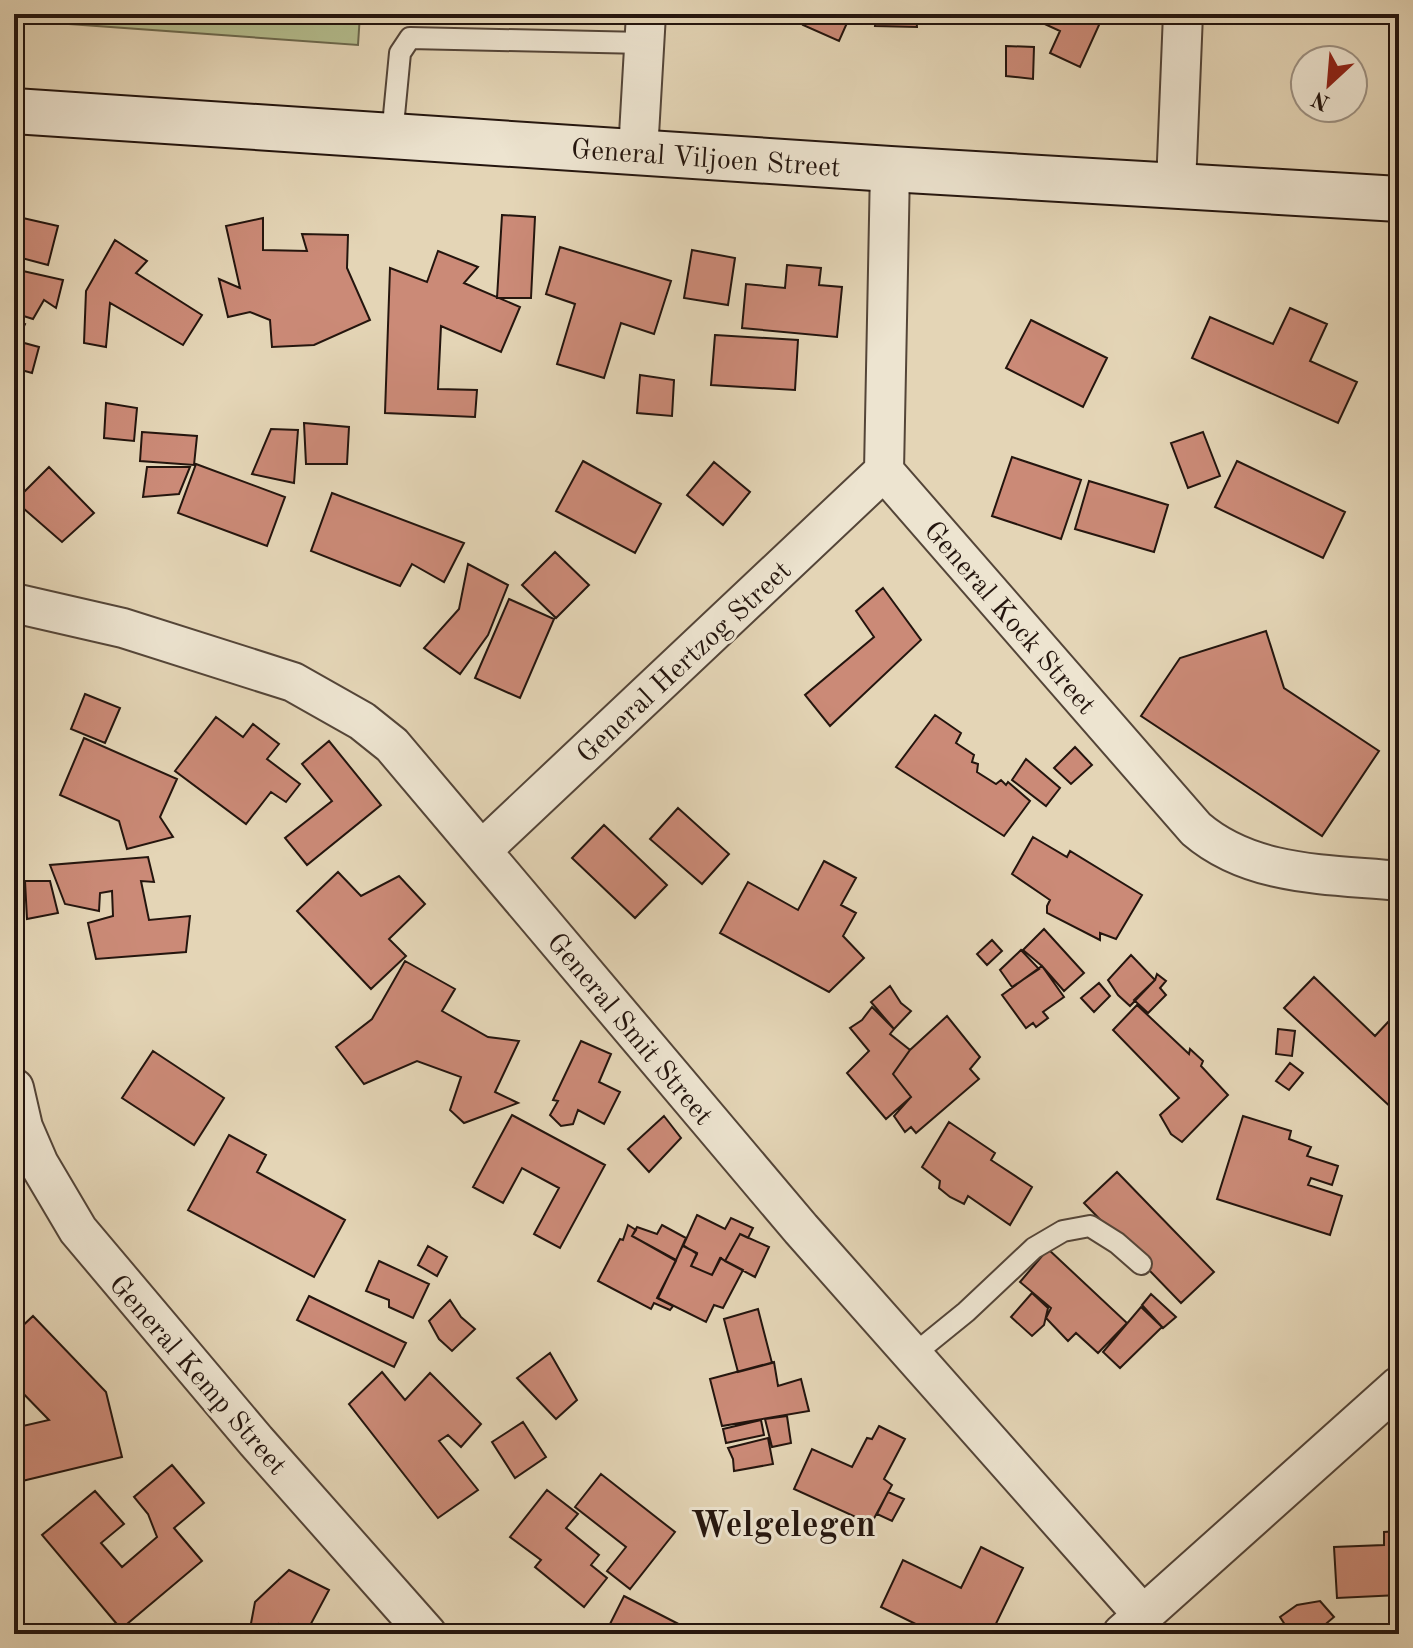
<svg xmlns="http://www.w3.org/2000/svg" width="1413" height="1648" font-family="'Old Standard TT',serif">
<style>
.green{fill:#b4bd8e;stroke:#6c694e;stroke-width:2}
.building{fill:#cb8a77;stroke:#24150e;stroke-width:2}
.lines{fill:none;stroke-linecap:round;stroke-linejoin:round}
.lane-casing{stroke:#544538;stroke-width:24}
.street-casing{stroke:#544538;stroke-width:42}
.secondary-casing{stroke:#24150e;stroke-width:48}
.lane{stroke:#ede4d0;stroke-width:20}
.street{stroke:#ede4d0;stroke-width:38}
.secondary{stroke:#ede4d0;stroke-width:44}
.labels{text-anchor:middle;stroke-width:6;stroke-linejoin:round;paint-order:stroke}
.street-label{font-size:28px;fill:#24150e;stroke:#ede4d0}
.district-label{font-size:36px;font-weight:bold;fill:#24150e;stroke:#ede4d0}
</style>
<rect width="100%" height="100%" fill="#e4d5b6"/>
<filter id="stains"><feTurbulence type="fractalNoise" baseFrequency=".0025" numOctaves="4"/><feColorMatrix values="0 0 0 0 .2 0 0 0 0 .09 0 0 0 0 .02 0 0 0 .5 -.17"/></filter>
<radialGradient id="worn" r=".72"><stop offset=".6" stop-color="#630" stop-opacity="0"/><stop offset="1" stop-color="#630" stop-opacity=".3"/></radialGradient>
<!-- green -->
<path class="green" d="M 14,14 L 360,14 L 358,45 L 14,20 Z"/>
<!-- building -->
<path class="building" d="M 808,14 L 851,14 L 839,41 L 803,25 Z
M 876,14 L 916,14 L 917,27 L 875,26 Z
M 1023,14 L 1104,14 L 1080,67 L 1050,53 L 1060,31 Z
M 1006,46 L 1034,47 L 1033,79 L 1006,76 Z
M 502,215 L 535,217 L 531,298 L 497,298 Z
M 14,216 L 58,226 L 48,265 L 14,256 Z
M 263,218 L 263,250 L 307,251 L 302,234 L 348,235 L 347,268 L 370,320 L 314,345 L 272,347 L 270,320 L 250,312 L 228,317 L 219,279 L 240,288 L 226,226 Z
M 115,240 L 147,261 L 136,273 L 202,315 L 183,345 L 110,303 L 106,347 L 84,343 L 86,291 Z
M 560,247 L 671,281 L 654,334 L 621,323 L 604,378 L 557,364 L 575,304 L 546,294 Z
M 692,250 L 735,258 L 728,305 L 684,298 Z
M 438,251 L 478,267 L 464,283 L 520,307 L 501,352 L 441,326 L 438,389 L 477,390 L 475,417 L 385,413 L 390,268 L 427,282 Z
M 787,265 L 821,268 L 819,285 L 842,287 L 837,337 L 742,328 L 746,284 L 785,288 Z
M 14,269 L 63,280 L 56,308 L 44,300 L 33,319 L 14,313 Z
M 1290,308 L 1327,324 L 1310,361 L 1357,382 L 1338,423 L 1192,358 L 1210,317 L 1273,344 Z
M 14,320 L 25,324 L 17,341 L 39,347 L 32,373 L 14,368 Z
M 1031,320 L 1107,358 L 1083,407 L 1006,368 Z
M 715,335 L 798,340 L 795,390 L 711,385 Z
M 640,375 L 674,380 L 672,416 L 637,413 Z
M 106,403 L 137,408 L 134,441 L 104,438 Z
M 304,423 L 349,427 L 347,464 L 306,464 Z
M 271,429 L 298,430 L 294,483 L 252,474 Z
M 142,432 L 197,436 L 194,465 L 140,461 Z
M 1203,432 L 1220,476 L 1188,488 L 1171,443 Z
M 1012,457 L 1081,480 L 1061,539 L 992,516 Z
M 583,461 L 661,504 L 635,553 L 556,511 Z
M 1237,461 L 1345,512 L 1323,558 L 1215,507 Z
M 714,462 L 750,492 L 723,525 L 687,495 Z
M 196,464 L 285,497 L 267,546 L 178,513 Z
M 49,467 L 94,513 L 62,542 L 15,501 Z
M 147,467 L 190,467 L 179,494 L 143,497 Z
M 1089,481 L 1168,505 L 1154,552 L 1075,529 Z
M 332,493 L 464,543 L 444,582 L 412,564 L 400,586 L 311,551 Z
M 555,552 L 589,585 L 556,618 L 522,585 Z
M 468,564 L 508,585 L 488,635 L 460,674 L 424,648 L 459,609 Z
M 883,588 L 921,640 L 830,726 L 805,695 L 874,637 L 856,611 Z
M 509,599 L 554,619 L 520,698 L 475,678 Z
M 1266,631 L 1284,688 L 1379,751 L 1322,836 L 1141,716 L 1180,658 Z
M 85,694 L 120,708 L 105,743 L 71,729 Z
M 935,715 L 961,733 L 956,743 L 974,755 L 972,762 L 978,764 L 977,772 L 996,784 L 1001,780 L 1006,785 L 1008,782 L 1030,801 L 1004,836 L 896,767 Z
M 216,717 L 243,737 L 253,724 L 279,744 L 267,759 L 300,784 L 286,802 L 271,792 L 246,824 L 175,771 Z
M 84,738 L 177,779 L 160,817 L 173,837 L 127,849 L 119,821 L 60,795 Z
M 329,741 L 381,805 L 307,865 L 285,838 L 332,801 L 302,764 Z
M 1075,747 L 1092,765 L 1071,784 L 1054,768 Z
M 1026,759 L 1060,788 L 1046,806 L 1012,780 Z
M 678,808 L 729,854 L 702,884 L 650,839 Z
M 604,825 L 667,885 L 635,918 L 572,858 Z
M 1033,837 L 1067,857 L 1070,851 L 1142,895 L 1116,939 L 1100,933 L 1100,940 L 1047,913 L 1047,906 L 1050,900 L 1012,874 Z
M 148,857 L 154,882 L 141,881 L 149,920 L 190,916 L 186,952 L 96,959 L 88,923 L 113,916 L 112,891 L 100,893 L 99,911 L 65,904 L 50,865 Z
M 824,861 L 856,878 L 841,905 L 856,913 L 843,936 L 864,958 L 829,992 L 720,933 L 748,882 L 798,910 Z
M 338,872 L 361,896 L 399,876 L 425,904 L 389,939 L 406,956 L 371,989 L 297,911 Z
M 25,881 L 50,881 L 58,913 L 27,919 Z
M 1044,929 L 1084,973 L 1064,991 L 1042,966 L 1023,950 Z
M 992,940 L 1002,951 L 987,965 L 977,954 Z
M 1021,950 L 1039,969 L 1012,987 L 1000,970 Z
M 1131,955 L 1155,980 L 1130,1006 L 1118,995 L 1108,980 Z
M 405,961 L 455,989 L 442,1011 L 488,1037 L 519,1041 L 495,1092 L 518,1103 L 464,1123 L 450,1110 L 461,1077 L 417,1061 L 364,1084 L 336,1047 L 372,1019 Z
M 1042,966 L 1064,997 L 1043,1012 L 1048,1018 L 1036,1027 L 1033,1023 L 1026,1028 L 1002,995 Z
M 1157,974 L 1166,981 L 1160,988 L 1166,995 L 1148,1013 L 1134,1000 L 1155,980 Z
M 1314,977 L 1375,1036 L 1389,1021 L 1399,1031 L 1399,1106 L 1395,1111 L 1284,1008 Z
M 1099,983 L 1110,996 L 1094,1012 L 1081,998 Z
M 890,986 L 901,1003 L 911,1011 L 894,1029 L 871,1002 Z
M 1137,1005 L 1189,1054 L 1190,1049 L 1203,1061 L 1201,1066 L 1228,1095 L 1182,1142 L 1171,1134 L 1160,1115 L 1179,1098 L 1113,1030 Z
M 872,1007 L 894,1029 L 890,1034 L 910,1050 L 893,1074 L 911,1097 L 886,1119 L 847,1073 L 869,1051 L 850,1028 L 862,1020 Z
M 947,1016 L 980,1057 L 970,1069 L 979,1079 L 916,1133 L 911,1127 L 905,1132 L 894,1116 L 911,1097 L 893,1074 L 910,1050 Z
M 1278,1029 L 1295,1031 L 1292,1056 L 1276,1054 Z
M 581,1041 L 611,1054 L 599,1082 L 620,1092 L 604,1124 L 578,1110 L 573,1124 L 561,1126 L 550,1115 L 558,1101 L 553,1100 Z
M 153,1051 L 224,1098 L 194,1145 L 122,1098 Z
M 1290,1063 L 1303,1073 L 1289,1090 L 1276,1081 Z
M 512,1115 L 605,1165 L 560,1248 L 534,1234 L 559,1188 L 522,1168 L 503,1203 L 473,1187 Z
M 664,1116 L 681,1138 L 649,1172 L 628,1149 Z
M 1243,1116 L 1291,1131 L 1289,1139 L 1311,1147 L 1307,1156 L 1338,1166 L 1332,1185 L 1311,1178 L 1308,1185 L 1342,1196 L 1330,1235 L 1217,1199 Z
M 949,1122 L 995,1153 L 991,1160 L 1032,1187 L 1010,1225 L 968,1196 L 964,1204 L 950,1197 L 939,1188 L 940,1181 L 922,1167 Z
M 229,1135 L 266,1155 L 257,1172 L 345,1220 L 314,1277 L 188,1210 Z
M 1117,1172 L 1214,1272 L 1181,1303 L 1084,1203 Z
M 697,1215 L 725,1229 L 731,1218 L 753,1228 L 748,1238 L 740,1234 L 725,1261 L 721,1258 L 712,1275 L 691,1266 L 697,1253 L 683,1246 Z
M 628,1225 L 636,1230 L 632,1236 L 676,1261 L 657,1298 L 673,1306 L 670,1310 L 654,1303 L 651,1309 L 598,1281 L 620,1239 L 623,1240 Z
M 662,1225 L 686,1238 L 676,1260 L 632,1236 L 637,1227 L 657,1234 Z
M 740,1234 L 769,1247 L 755,1277 L 725,1261 Z
M 683,1245 L 697,1254 L 691,1266 L 712,1275 L 720,1258 L 743,1270 L 723,1308 L 714,1305 L 706,1322 L 658,1298 Z
M 428,1246 L 447,1257 L 437,1276 L 418,1265 Z
M 1048,1249 L 1127,1323 L 1098,1353 L 1076,1333 L 1068,1341 L 1046,1318 L 1051,1308 L 1020,1282 Z
M 379,1261 L 429,1284 L 413,1318 L 389,1307 L 389,1300 L 366,1291 Z
M 1032,1293 L 1048,1308 L 1044,1325 L 1032,1336 L 1011,1317 Z
M 1151,1294 L 1176,1317 L 1163,1328 L 1142,1305 Z
M 309,1296 L 406,1343 L 394,1367 L 297,1320 Z
M 450,1300 L 461,1317 L 475,1329 L 452,1351 L 439,1339 L 429,1321 Z
M 1141,1307 L 1162,1327 L 1120,1368 L 1103,1352 Z
M 758,1309 L 772,1363 L 738,1372 L 724,1319 Z
M 33,1316 L 106,1392 L 122,1457 L 18,1482 L 14,1466 L 14,1428 L 49,1420 L 14,1384 L 14,1334 Z
M 550,1353 L 577,1400 L 556,1419 L 517,1378 Z
M 774,1362 L 778,1386 L 801,1379 L 809,1411 L 722,1426 L 710,1379 Z
M 382,1372 L 405,1400 L 430,1373 L 481,1424 L 461,1447 L 448,1435 L 439,1441 L 478,1490 L 438,1518 L 349,1404 Z
M 787,1416 L 791,1443 L 772,1447 L 765,1419 Z
M 761,1420 L 764,1435 L 726,1443 L 723,1429 Z
M 523,1422 L 546,1457 L 515,1478 L 492,1442 Z
M 879,1426 L 905,1439 L 884,1479 L 892,1485 L 871,1524 L 794,1489 L 812,1449 L 852,1467 L 867,1438 L 872,1439 Z
M 768,1438 L 773,1464 L 734,1471 L 733,1459 L 728,1448 Z
M 172,1465 L 204,1503 L 174,1528 L 202,1561 L 121,1629 L 42,1535 L 95,1491 L 124,1524 L 101,1543 L 122,1567 L 157,1537 L 148,1514 L 134,1497 Z
M 601,1474 L 675,1532 L 630,1589 L 607,1571 L 626,1547 L 575,1507 Z
M 547,1490 L 578,1514 L 566,1528 L 599,1555 L 591,1565 L 607,1578 L 584,1607 L 535,1567 L 541,1560 L 510,1537 Z
M 888,1492 L 904,1499 L 892,1521 L 877,1514 Z
M 1399,1531 L 1399,1595 L 1337,1598 L 1334,1547 L 1384,1545 L 1384,1532 Z
M 981,1547 L 1023,1568 L 991,1634 L 931,1634 L 932,1632 L 881,1607 L 903,1560 L 961,1588 Z
M 289,1570 L 329,1590 L 306,1633 L 279,1624 L 274,1634 L 249,1634 L 255,1602 Z
M 624,1596 L 698,1634 L 605,1634 Z
M 1320,1601 L 1334,1617 L 1314,1634 L 1291,1634 L 1280,1617 L 1297,1605 Z"/>
<g class="lines">
<!-- lane casing -->
<g class="lane-casing">
<path id="lane" d="M 392,136 L 400,53 L 410,38 L 644,43
M 913,1355 L 966,1312 L 1034,1248 L 1063,1231 L 1090,1226 L 1117,1243 L 1141,1264"/>
</g>
<!-- street casing -->
<g class="street-casing">
<path id="street" d="M 638,152 L 646,14
M 890,169 L 884,471 L 1196,829 C 1252,877 1329,874 1399,881
M 1176,185 L 1183,14
M 14,603 L 123,628 L 293,682 L 362,721 L 392,745 L 801,1229 L 1143,1615
M 482,850 L 884,471
M 14,1088 L 23,1127 L 39,1164 L 78,1230 L 256,1441 L 427,1634
M 1122,1634 L 1399,1386"/>
</g>
<!-- secondary casing -->
<g class="secondary-casing">
<path id="secondary" d="M 14,111 L 890,169 L 1399,199"/>
</g>
<!-- lane -->
<use href="#lane" class="lane"/>
<!-- street -->
<use href="#street" class="street"/>
<!-- secondary -->
<use href="#secondary" class="secondary"/>
</g>
<g class="labels">
<!-- street labels -->
<g class="street-label">
<text transform="translate(706 157) rotate(4)" y="10">General Viljoen Street</text>
<text transform="translate(1011 617) rotate(49)" y="10">General Kock Street</text>
<text transform="translate(683 661) rotate(-43)" y="10">General Hertzog Street</text>
<text transform="translate(631 1028) rotate(50)" y="10">General Smit Street</text>
<text transform="translate(199 1374) rotate(49)" y="10">General Kemp Street</text>
</g>
<!-- district labels -->
<g class="district-label">
<text x="783" y="1536">Welgelegen</text>
</g>
</g>
<!-- margin -->
<rect width="1413" height="1648" fill="none" stroke="#e4d5b6" stroke-width="48"/>
<rect x="16" y="16" width="1381" height="1616" fill="none" stroke="#24150e" stroke-width="4"/>
<rect x="24" y="24" width="1365" height="1600" fill="none" stroke="#24150e" stroke-width="2"/>
<!-- north arrow -->
<g transform="translate(1329 84) rotate(206)"><circle r="38" fill="#ede4d0" stroke="#9d9182" stroke-width="2"/>
<path d="M0-6L14 30L0 20L-14 30Z" fill="#8f2418"/>
<text y="-12" font-size="22" font-weight="bold" text-anchor="middle" fill="#24150e">N</text>
</g>
<rect width="100%" height="100%" filter="url(#stains)"/>
<rect width="100%" height="100%" fill="url(#worn)"/>
</svg>
